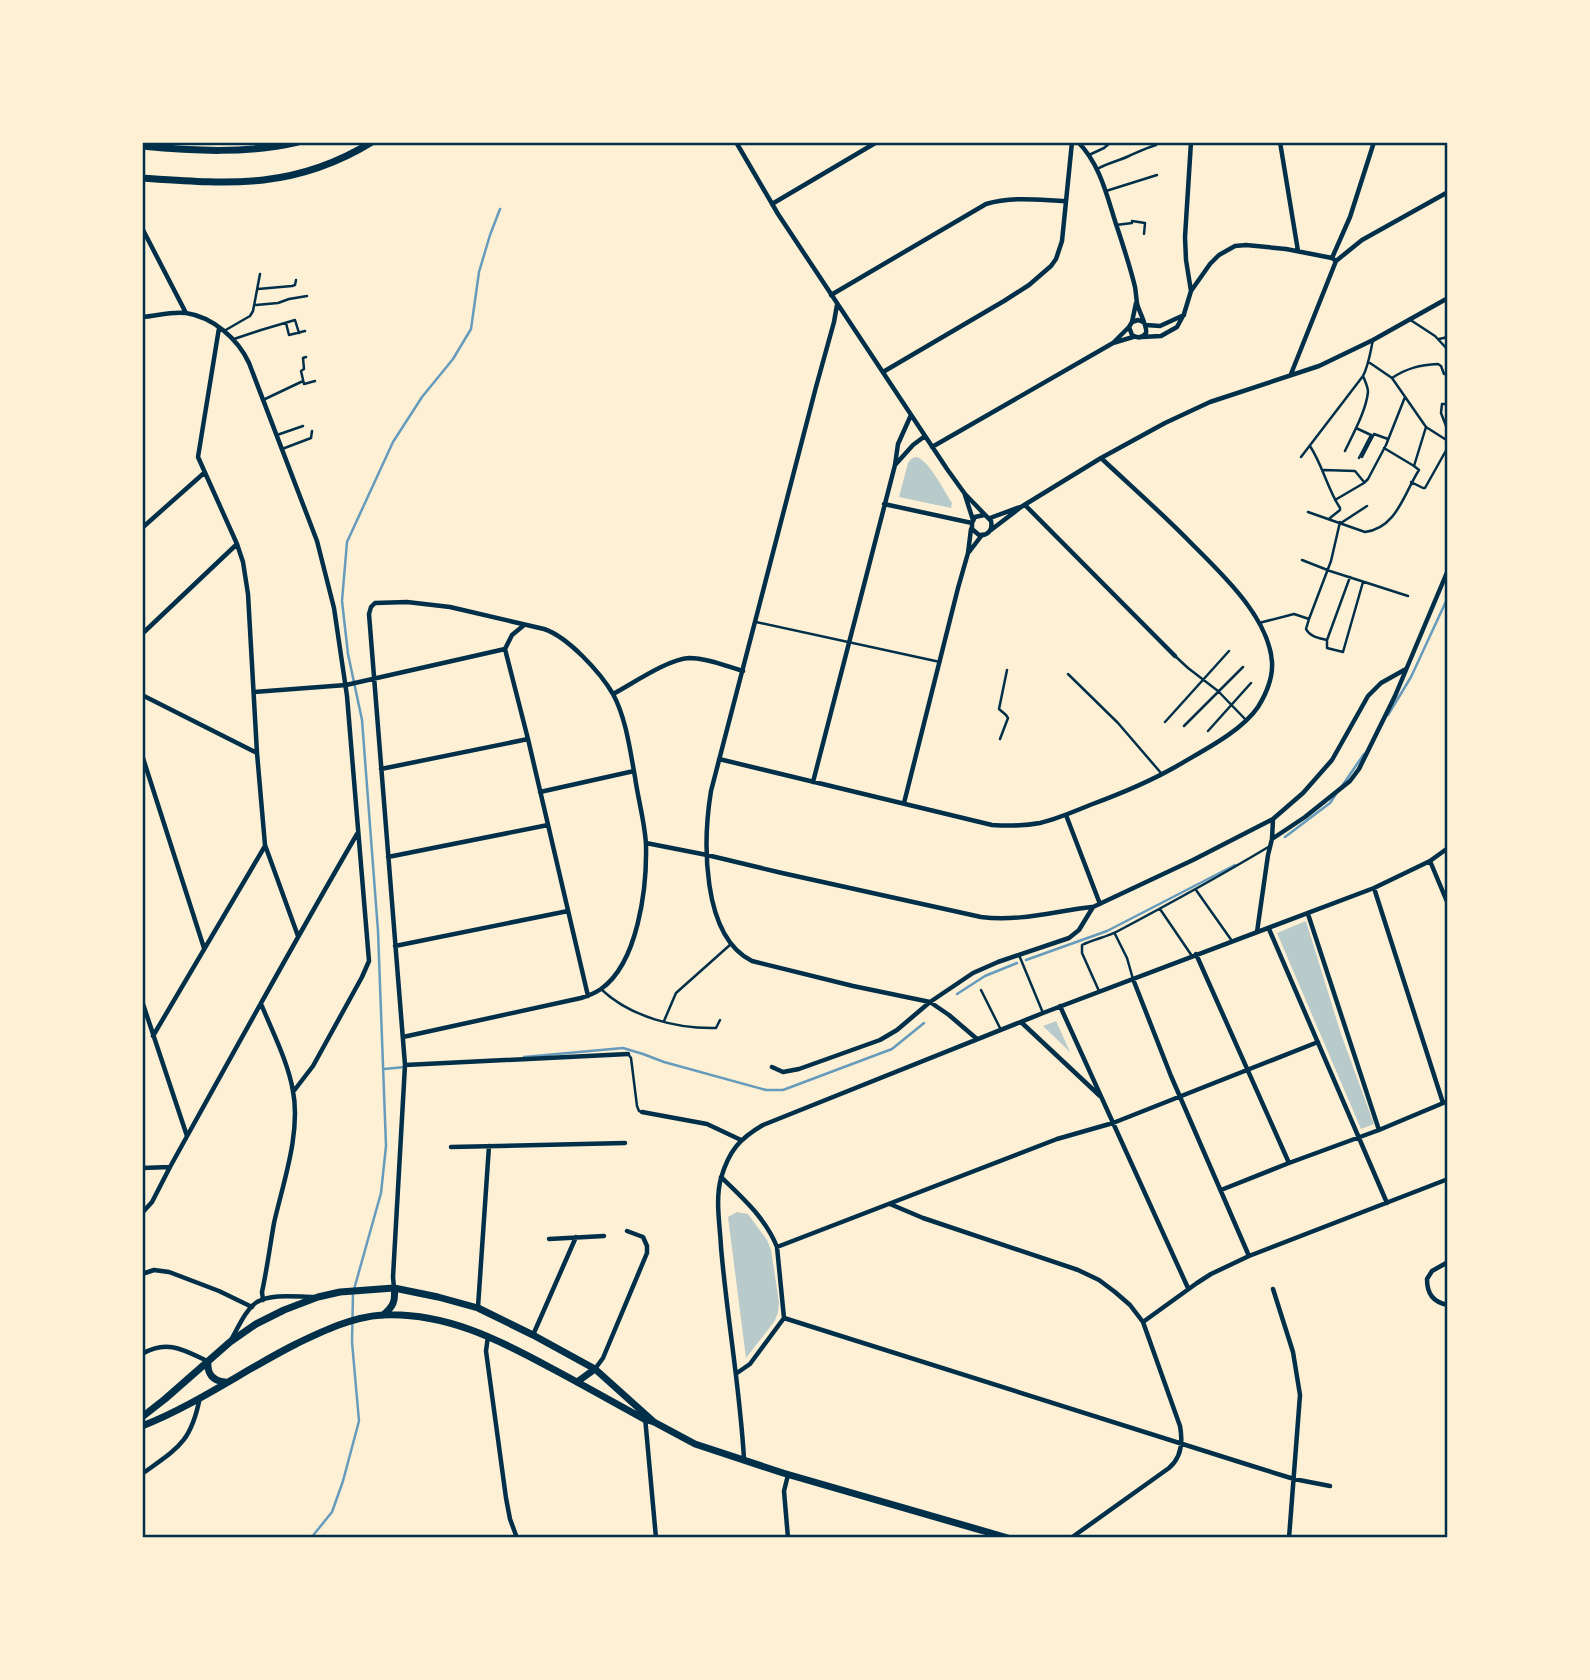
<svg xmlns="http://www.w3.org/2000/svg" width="1590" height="1680" font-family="'Fira Sans',sans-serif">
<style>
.green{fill:#b9caca}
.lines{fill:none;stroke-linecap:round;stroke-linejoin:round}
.stream{stroke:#669bbc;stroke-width:2.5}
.service{stroke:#003049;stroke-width:2.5}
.minor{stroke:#003049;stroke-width:4.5}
.secondary{stroke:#003049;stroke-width:7}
.primary{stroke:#003049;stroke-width:7}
.neatline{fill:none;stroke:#003049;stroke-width:2.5}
</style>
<rect width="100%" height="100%" fill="#fdf0d5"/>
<!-- green -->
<path class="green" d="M 917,457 C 930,462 944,491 952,503 L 951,508 L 899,497 L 908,463 L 912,458 Z
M 1306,921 L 1341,1034 L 1374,1124 L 1361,1129 L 1277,933 Z
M 1056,1021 L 1070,1052 L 1043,1026 Z
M 737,1212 L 748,1214 L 767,1240 L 771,1250 L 779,1302 L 778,1313 L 774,1322 L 746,1358 L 728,1217 Z"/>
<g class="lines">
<!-- stream -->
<path class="stream" d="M 1388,715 L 1411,677 L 1448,597
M 1342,786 L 1364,754
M 1285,837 L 1330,803 L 1336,794
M 1026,960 L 1107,931 L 1235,865
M 957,994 L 985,976 L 1017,963
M 524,1057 L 623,1048 L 643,1054 L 664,1062 L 766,1090 L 783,1090 L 892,1049 L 924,1023
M 384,1069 L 405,1067
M 311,1538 L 332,1512 L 343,1481 L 359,1421 L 352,1342 L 353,1293 L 381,1193 L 386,1146 L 378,931 L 362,720 L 348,654 L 342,601 L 347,542 L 393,442 L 422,397 L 453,359 L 471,329 L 479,272 L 490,235 L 500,209"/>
<!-- service -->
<path class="service" d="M 1089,155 L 1104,148 L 1111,142
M 1097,169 C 1108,163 1118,161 1129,156 C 1138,152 1146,148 1156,145
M 1106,191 L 1157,175
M 1116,225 L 1132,223 L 1132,221 L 1145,223 L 1144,234
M 258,289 L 292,286 L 295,285 L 296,280
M 256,305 L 278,303 L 289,299 L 307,296
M 1409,319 L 1435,336 L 1448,350
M 286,323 L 289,335 L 305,331
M 224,331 L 250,316 L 253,311 L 260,274
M 234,339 L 261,330 L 295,320 L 299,333
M 1439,339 L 1448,337
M 306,357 L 303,358 L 304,369 L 301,371 L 304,384 L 315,381
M 1370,363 L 1392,378 L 1426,427 L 1448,441
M 1392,378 C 1407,368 1420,365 1438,364 L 1441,366 L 1444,374 L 1448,374
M 263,400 L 303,381
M 1448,404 L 1442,404 L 1441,413 L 1448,431
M 1356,428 L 1371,435 L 1359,458
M 277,435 L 303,426
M 1310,446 C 1323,466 1327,488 1340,508 L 1340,510 L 1330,518
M 1384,448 L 1414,466
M 282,449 L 311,438 L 312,431
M 1345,451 C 1353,434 1366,411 1368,392 C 1368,387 1365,381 1363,376
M 1301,457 L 1363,376 C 1369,364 1370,353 1373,340
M 1362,457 L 1374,434 L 1388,439
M 1324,470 L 1355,471 L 1364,482
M 1411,482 L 1423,488 L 1425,488 L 1448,447
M 1335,500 L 1364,483 L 1368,479 L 1386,445 L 1405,397
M 1308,512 L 1365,532 C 1397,528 1404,493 1419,470 L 1414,466 L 1426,427
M 1341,523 L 1367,506
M 1302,560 L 1330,571 L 1408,596
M 1309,619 L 1306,629 C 1310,637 1319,638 1327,640 L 1350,577
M 756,622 L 940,662
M 1259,623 L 1294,614 L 1309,619 L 1331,561 L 1340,522
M 1327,640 L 1327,648 L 1343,652 L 1363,582
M 1175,656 L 1188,668 L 1218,691 L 1245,719
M 1068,674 L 1118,723 L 1161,773
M 1165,722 L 1229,651
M 1184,726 L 1243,667
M 1208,731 L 1251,683
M 1000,739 L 1008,718 L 1006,715 L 999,709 L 1007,670
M 1196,890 L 1232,941
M 1160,909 L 1192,956
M 1115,934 L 1127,958 L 1133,979
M 1019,955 L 1043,1013
M 601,989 C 630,1017 677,1029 716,1028 L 720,1020
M 981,990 L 1001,1030
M 1099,991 L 1082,953 L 1082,945 C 1094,939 1107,937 1118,931 C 1169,904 1220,876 1270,846
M 664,1021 L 676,993 L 731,944
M 628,1054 L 631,1058 L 637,1106 L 639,1111 L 642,1112"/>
<!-- minor -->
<path class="minor" d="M 736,142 L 778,214 L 947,469 L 965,494 L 991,521 C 993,530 988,536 979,535 L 972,529 L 972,523 L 975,517 L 984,515
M 1078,142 C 1100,164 1107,196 1116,224 C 1123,245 1130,266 1135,287 C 1136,292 1136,297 1137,303 C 1138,310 1148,327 1146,333 C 1142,339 1137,338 1132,335 L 1129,327 L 1132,322 L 1138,320 L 1143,322
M 1280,142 L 1298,251
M 772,204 L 877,142
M 142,228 L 186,313
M 1336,261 L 1362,240 L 1448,192
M 1191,291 L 1210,264 L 1219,255 L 1235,246 L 1246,245 L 1286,249 L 1332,258
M 831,295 L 986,204 C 1012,196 1039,200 1065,201
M 837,305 L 834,322 L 816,387 L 711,791 C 703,840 701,936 752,961 L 853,986 L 930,1002 L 949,1015 L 977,1039
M 142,317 C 156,316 172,311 186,313 C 213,317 238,339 249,363 L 317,541 L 334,608 L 347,696 L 369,961 L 362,977 L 313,1066 L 293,1092
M 1132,322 L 1136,303
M 1146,325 L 1160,326 L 1184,315
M 219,328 L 198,457 L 237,544 L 243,562 L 248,594 L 257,753 L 265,845 L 298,936
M 1142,337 L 1161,336 L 1177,327 L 1184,314 L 1191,291 L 1186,260 L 1185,237 L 1191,142
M 1114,342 L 1129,327
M 883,372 L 1004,301 L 1029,285 L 1051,266 L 1056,259 L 1062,241 L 1072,142
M 1291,374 L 1336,261 L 1332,258 L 1350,217 L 1374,142
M 932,447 L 1113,343 L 1133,337
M 895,465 L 913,445 L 925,436
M 965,495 L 973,520
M 884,504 L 972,523
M 1025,505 L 1175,656
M 990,518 L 1020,507
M 142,528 L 204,473
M 991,530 L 1021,507 L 1101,458 L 1165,423 L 1210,402 L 1319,366 L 1373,340 L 1448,298
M 969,552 L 982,535
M 523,626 L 512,635 L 505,649 L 528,739 L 588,996
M 142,634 L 237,544
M 254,692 L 346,685 L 505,649
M 613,694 C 632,684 668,659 689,658 C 707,658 726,666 743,671
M 142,695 L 257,753
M 142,755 L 204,948
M 719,759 L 992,825 C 1008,826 1024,826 1040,823 C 1057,819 1073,812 1090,805 C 1120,794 1149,782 1177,766 C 1202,751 1241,732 1258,707 C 1266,694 1273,677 1272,662 C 1269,618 1223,575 1193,545 C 1164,515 1132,487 1101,458
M 381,769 L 528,739
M 813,782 L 895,465 L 898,444 L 911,415
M 540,792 L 634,771
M 904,803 L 958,588 L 968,553 L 971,529
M 1066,815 L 1100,904
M 1272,839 L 1305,817 L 1350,781 L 1359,769 L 1395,696 L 1448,570
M 646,843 L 707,855 L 782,873 L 981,917 C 1019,922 1055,911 1092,907
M 388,857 L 548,825
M 1430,861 L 1448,904
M 1374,888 L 1443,1103
M 1308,914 L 1379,1130
M 1269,929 L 1387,1203
M 1257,932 L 1268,855 L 1272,839 L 1273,819
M 395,946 L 568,911
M 1196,954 L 1289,1163
M 1133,979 L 1171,1076 L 1249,1256
M 142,1001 L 187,1136
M 262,1006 C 273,1033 288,1062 293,1091 C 301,1133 283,1183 274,1223 C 270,1246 267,1269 262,1292 L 263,1300
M 1060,1006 L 1188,1288
M 1021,1022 L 1100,1096
M 153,1036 L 265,846
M 405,1065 L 628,1054
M 772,1067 L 783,1072 L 799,1069 L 880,1040 L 897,1030 L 930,1002 L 973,973 L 998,962 L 1069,938 L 1079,930 L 1093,907 L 1193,860 L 1273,819 L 1303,793 L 1332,760 L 1368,696 L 1381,683 L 1406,669
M 642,1112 L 707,1124 L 741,1140
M 451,1147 L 625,1143
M 142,1168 L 170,1167 C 232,1055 293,944 357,834
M 721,1177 C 743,1198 766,1219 777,1247 L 784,1318 L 750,1364 L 737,1373
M 1221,1190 L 1289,1163 L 1379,1130 L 1448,1101
M 890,1204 L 923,1218 L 1078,1270 L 1099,1280 L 1115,1292 L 1130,1305 L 1143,1322 L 1180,1426 C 1183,1442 1181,1458 1169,1468 L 1071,1538
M 142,1213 L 152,1202 L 170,1167
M 549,1239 L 604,1236
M 777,1247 L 1057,1139 L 1113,1123 L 1318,1042
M 1448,1262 L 1432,1271 L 1427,1279 C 1427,1294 1433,1302 1448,1305
M 142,1274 L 154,1270 L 169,1272 L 219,1291 L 252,1307
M 394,1288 L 393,1277 L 405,1065 L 369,614 L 371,607 L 375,603 L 407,602 L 450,607 L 544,629 C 568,637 600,672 613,694 C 626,718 630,750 635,777 C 638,799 645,823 646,845 C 647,888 638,963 601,989 C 595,993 588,996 581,998 L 403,1037
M 1273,1289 L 1293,1352 L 1300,1395 L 1289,1538
M 478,1307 L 489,1146
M 784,1318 L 1249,1465 L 1294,1479 L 1330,1486
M 1143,1322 L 1197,1283 L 1211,1274 L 1249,1256 L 1448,1179
M 533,1335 L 576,1237
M 488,1336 L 486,1351 L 506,1498 L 510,1519 L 517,1538
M 231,1340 C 238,1328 245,1310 257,1302 C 272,1293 297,1297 314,1297
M 142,1354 C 167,1339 184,1350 207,1361
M 595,1369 L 603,1358 L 647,1253 L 647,1246 L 643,1237 L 627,1231
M 645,1417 L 656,1538
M 744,1459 C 740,1388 727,1318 721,1247 C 720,1225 715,1200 721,1178 C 729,1151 739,1139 763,1125 L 1043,1013 L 1374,888 L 1430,861 L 1448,848
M 142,1474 C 178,1448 191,1443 200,1397
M 788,1475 L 784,1491 L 788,1538"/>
<!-- secondary -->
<path class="secondary" d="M 383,1315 C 393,1307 396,1301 394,1288
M 208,1362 C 207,1374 213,1381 225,1382
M 577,1382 L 595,1369
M 142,1417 L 165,1399 L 230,1342 L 256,1324 L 284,1310 L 318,1297 L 340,1292 L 394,1288 L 438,1297 L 478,1308 L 533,1335 L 595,1369 L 654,1422 L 695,1444 L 783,1473 L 1008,1538
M 142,1426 C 194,1406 246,1369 296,1344 C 323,1331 352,1317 382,1315 C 444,1312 498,1339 551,1368 C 583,1385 613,1402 644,1419 L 654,1422"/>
<!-- primary -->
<path class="primary" d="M 142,146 C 193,151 247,154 298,142
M 142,178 C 229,184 294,190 372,142"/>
</g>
<!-- border -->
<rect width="1590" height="1680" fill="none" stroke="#fdf0d5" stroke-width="287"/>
<rect x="144" y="144" width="1302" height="1392" class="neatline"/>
</svg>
